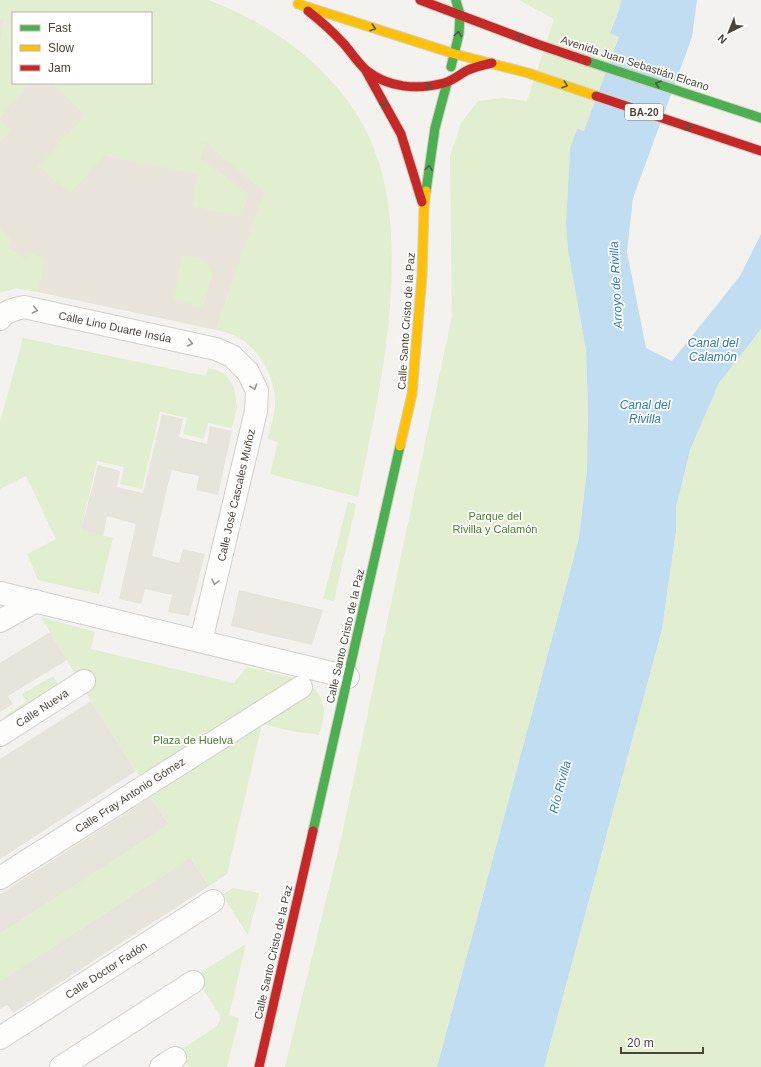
<svg xmlns="http://www.w3.org/2000/svg" width="761" height="1067" font-family="Helvetica,sans-serif">
<style>
.residential{fill:#e7e4dc}
.education{fill:#eae5da}
.green{fill:#e1eecf}
.water{fill:#c0ddf1}
.lines{fill:none;stroke-linecap:round;stroke-linejoin:round}
.street-casing{stroke:#d2d0cb;stroke-width:24}
.fast-casing{stroke:#d3cfc5;stroke-width:11}
.slow-casing{stroke:#d3cfc5;stroke-width:11}
.jam-casing{stroke:#d3cfc5;stroke-width:11}
.street{stroke:#fdfdfc;stroke-width:22}
.fast{stroke:#4caf50;stroke-width:9}
.slow{stroke:#ffc107;stroke-width:9}
.jam{stroke:#c62828;stroke-width:9}
.oneway{stroke:#4b593e}
.oneway2{stroke:#9b9791}
.labels{text-anchor:middle;stroke-width:3.5;stroke-linejoin:round;paint-order:stroke}
.shield{fill:#fff;stroke:#817c74;stroke-width:1}
.shield-label{font-size:10px;font-weight:bold;fill:#4b4439}
.street-label{font-size:11px;fill:#4b4439;stroke:#fff}
.park-label{font-size:11px;fill:#4a7f2a;stroke:#fff}
.water-label{font-size:12px;font-style:italic;fill:#2e7ab2;stroke:#fff}
</style>
<rect width="100%" height="100%" fill="#f4f2ee"/>
<!-- residential -->
<path class="residential" d="M 162,414 L 183,419 L 179,437 L 207,444 L 210,426 L 232,431 L 218,495 L 196,490 L 199,476 L 172,470 L 168,484 L 152,556 L 179,563 L 183,549 L 205,554 L 189,616 L 168,612 L 172,595 L 145,589 L 141,604 L 119,599 L 136,524 L 107,516 L 103,536 L 81,530 L 98,465 L 120,471 L 117,487 L 143,493 Z
M 239,590 L 323,610 L 312,645 L 231,626 Z
M 50,632 L 67,660 L 8,696 L 13,704 L 0,712 L 0,663 Z
M 91,701 L 136,771 L 0,859 L 0,759 Z
M 151,797 L 209,886 L 13,1013 L 7,1005 L 0,1009 L 0,894 Z"/>
<!-- education -->
<path class="education" d="M 0,0 L 8,0 L 3,30 L 13,83 L 151,83 L 271,173 L 216,330 L 0,284 Z"/>
<!-- green -->
<path class="green" d="M 0,0 L 209,0 C 264,22 311,52 347,100 C 356,112 364,125 370,139 C 393,191 394,250 390,306 C 385,371 371,433 358,497 L 270,474 L 278,442 L 268,439 C 270,429 274,417 275,406 C 277,378 258,344 231,334 C 226,332 221,331 216,330 L 264,192 L 205,142 L 201,159 L 249,194 L 240,217 L 192,206 L 198,174 L 104,156 L 70,194 L 38,166 L 85,115 L 51,83 L 151,83 L 151,13 L 13,13 L 13,83 L 31,83 L 0,118 L 0,43 L 5,20 L 0,18 Z
M 519,0 L 621,0 L 619,10 L 610,32 L 619,36 L 584,132 L 577,130 L 570,149 L 566,225 L 568,250 L 586,350 L 588,409 L 587,470 L 579,538 L 437,1067 L 285,1067 L 341,839 L 452,316 L 450,156 L 461,123 L 478,101 L 503,98 L 527,101 L 554,19 Z
M 0,120 L 11,130 L 0,143 Z
M 0,227 L 12,242 L 8,248 L 25,258 L 29,252 L 45,258 L 38,292 L 16,288 L 0,293 Z
M 182,255 L 203,259 L 213,273 L 203,308 L 173,300 Z
M 761,329 L 761,1067 L 544,1067 L 662,629 L 676,531 L 676,507 L 690,450 L 719,383 Z
M 23,338 L 206,376 L 208,368 L 217,370 L 227,376 L 234,388 L 237,407 L 232,428 L 208,423 L 204,439 L 183,434 L 187,418 L 160,412 L 142,489 L 120,484 L 124,467 L 97,461 L 81,530 L 113,538 L 99,594 L 38,580 L 27,554 L 56,539 L 26,476 L 0,489 L 0,422 Z
M 348,502 L 356,504 L 334,601 L 323,599 Z
M 41,617 L 95,632 L 91,649 L 234,683 L 247,667 L 303,680 L 308,683 L 316,690 L 321,699 L 324,709 L 324,714 L 319,735 L 308,733 L 296,732 L 262,724 L 227,874 L 209,886 L 191,858 L 0,982 L 0,933 L 169,824 L 151,797 L 136,771 L 91,701 Z
M 53,676 L 69,701 L 15,735 L 4,716 L 26,702 L 22,694 Z
M 233,888 L 259,893 L 248,935 L 222,895 Z
M 246,944 L 229,1015 L 239,1018 L 227,1067 L 189,1067 L 179,1051 L 217,1026 L 220,1020 L 220,1016 L 195,976 Z"/>
<!-- water -->
<path class="water" d="M 621,0 L 697,0 L 692,37 L 633,198 L 627,252 L 646,348 L 672,361 L 740,276 L 761,234 L 761,329 L 719,383 L 690,450 L 676,507 L 676,531 L 662,629 L 544,1067 L 437,1067 L 579,538 L 587,470 L 588,409 L 586,350 L 568,250 L 566,225 L 570,149 L 577,129 L 584,131 L 619,37 L 610,33 L 619,10 Z"/>
<g class="lines">
<!-- street casing -->
<g class="street-casing">
<path id="street" d="M 0,319 C 5,311 15,309 24,307 L 216,349 L 232,356 L 248,372 L 257,391 L 256,411 L 201,641
M 0,593 L 348,677
M 0,621 L 36,601
M 0,735 L 84,681
M 0,878 L 301,687
M 0,1038 L 213,901
M 61,1067 L 193,982
M 161,1067 L 175,1058"/>
</g>
<!-- fast casing -->
<g class="fast-casing">
<path id="fast" d="M 587,61 L 761,118
M 451,67 L 459,34 L 460,14 L 456,1
M 426,191 L 435,128 L 447,83
M 313,831 L 400,446"/>
</g>
<!-- slow casing -->
<g class="slow-casing">
<path id="slow" d="M 298,4 L 455,54 L 528,73 L 596,96
M 400,446 L 412,394 L 422,275 L 424,207 L 426,191"/>
</g>
<!-- jam casing -->
<g class="jam-casing">
<path id="jam" d="M 420,0 L 537,44 L 587,61
M 308,11 C 321,21 333,32 344,44 C 351,52 358,63 366,70 C 388,88 417,90 444,83 C 452,81 459,75 466,71 C 474,67 483,65 492,63
M 365,69 L 401,134 L 422,202
M 596,96 L 761,151
M 259,1067 L 313,831"/>
</g>
<!-- street -->
<use href="#street" class="street"/>
<!-- fast -->
<use href="#fast" class="fast"/>
<!-- slow -->
<use href="#slow" class="slow"/>
<!-- jam -->
<use href="#jam" class="jam"/>
</g>
<!-- one-way arrows -->
<defs><path id="oneway-chevron" d="M-2-3.5L2.5 0L-2 3.5" fill="none" stroke-width="1.6" stroke-linecap="round" stroke-linejoin="round"/></defs>
<g class="oneway">
<use href="#oneway-chevron" transform="translate(373 28) rotate(18)"/>
<use href="#oneway-chevron" transform="translate(458 34) rotate(-82)"/>
<use href="#oneway-chevron" transform="translate(520 37) rotate(-159)"/>
<use href="#oneway-chevron" transform="translate(658 84) rotate(-162)"/>
<use href="#oneway-chevron" transform="translate(565 85) rotate(19)"/>
<use href="#oneway-chevron" transform="translate(428 86) rotate(-8)"/>
<use href="#oneway-chevron" transform="translate(384 104) rotate(61)"/>
<use href="#oneway-chevron" transform="translate(688 127) rotate(19)"/>
<use href="#oneway-chevron" transform="translate(429 168) rotate(-82)"/>
</g>
<g class="oneway2">
<use href="#oneway-chevron" transform="translate(35 310) rotate(12)"/>
<use href="#oneway-chevron" transform="translate(190 343) rotate(12)"/>
<use href="#oneway-chevron" transform="translate(254 387) rotate(71)"/>
<use href="#oneway-chevron" transform="translate(215 582) rotate(103)"/>
</g>
<g class="labels">
<!-- shield labels -->
<rect class="shield" x="625" y="104" width="38" height="16" rx="3"/>
<g class="shield-label">
<text x="644" y="116">BA-20</text>
</g>
<!-- street labels -->
<g class="street-label">
<text transform="translate(635 63) rotate(18)" y="4">Avenida Juan Sebastián Elcano</text>
<text transform="translate(406 321) rotate(-86)" y="4">Calle Santo Cristo de la Paz</text>
<text transform="translate(115 327) rotate(12)" y="4">Calle Lino Duarte Insúa</text>
<text transform="translate(236 495) rotate(-77)" y="4">Calle José Cascales Muñoz</text>
<text transform="translate(345 636) rotate(-77)" y="4">Calle Santo Cristo de la Paz</text>
<text transform="translate(42 708) rotate(-33)" y="4">Calle Nueva</text>
<text transform="translate(130 795) rotate(-33)" y="4">Calle Fray Antonio Gómez</text>
<text transform="translate(273 952) rotate(-77)" y="4">Calle Santo Cristo de la Paz</text>
<text transform="translate(106 970) rotate(-33)" y="4">Calle Doctor Fadón</text>
</g>
<!-- park labels -->
<g class="park-label">
<text x="495" y="520">Parque del<tspan x="495" dy="13">Rivilla y Calamón</tspan></text>
<text x="193" y="744">Plaza de Huelva</text>
</g>
<!-- water labels -->
<g class="water-label">
<text transform="translate(616 285) rotate(-93)" y="4">Arroyo de Rivilla</text>
<text x="713" y="347">Canal del<tspan x="713" dy="14">Calamón</tspan></text>
<text x="645" y="409">Canal del<tspan x="645" dy="14">Rivilla</tspan></text>
<text transform="translate(560 787) rotate(-75)" y="4">Río Rivilla</text>
</g>
</g>
<!-- legend -->
<rect x="12" y="12" width="140" height="72" fill="#ffffff" stroke="#b7b4b0"/>
<rect x="20" y="25" width="20" height="6" fill="#4caf50" stroke="#b7b4b0"/>
<text x="48" y="32" font-size="12" fill="#4b4439">Fast</text>
<rect x="20" y="45" width="20" height="6" fill="#ffc107" stroke="#b7b4b0"/>
<text x="48" y="52" font-size="12" fill="#4b4439">Slow</text>
<rect x="20" y="65" width="20" height="6" fill="#c62828" stroke="#b7b4b0"/>
<text x="48" y="72" font-size="12" fill="#4b4439">Jam</text>
<!-- north arrow -->
<g transform="translate(729 32) rotate(223)" stroke="#ffffff" stroke-width="3" paint-order="stroke">
<path d="M0-3L7 15L0 10L-7 15Z" fill="#4b4439"/>
<text y="-6" font-size="11" font-weight="bold" text-anchor="middle" fill="#4b4439">N</text>
</g>
<!-- scale -->
<path d="M621 1047v6h82v-6" fill="none" stroke="#4b4439" stroke-width="2"/>
<text x="627" y="1047" font-size="12" fill="#4b4439" stroke="#ffffff" stroke-width="3" paint-order="stroke">20 m</text>
</svg>
